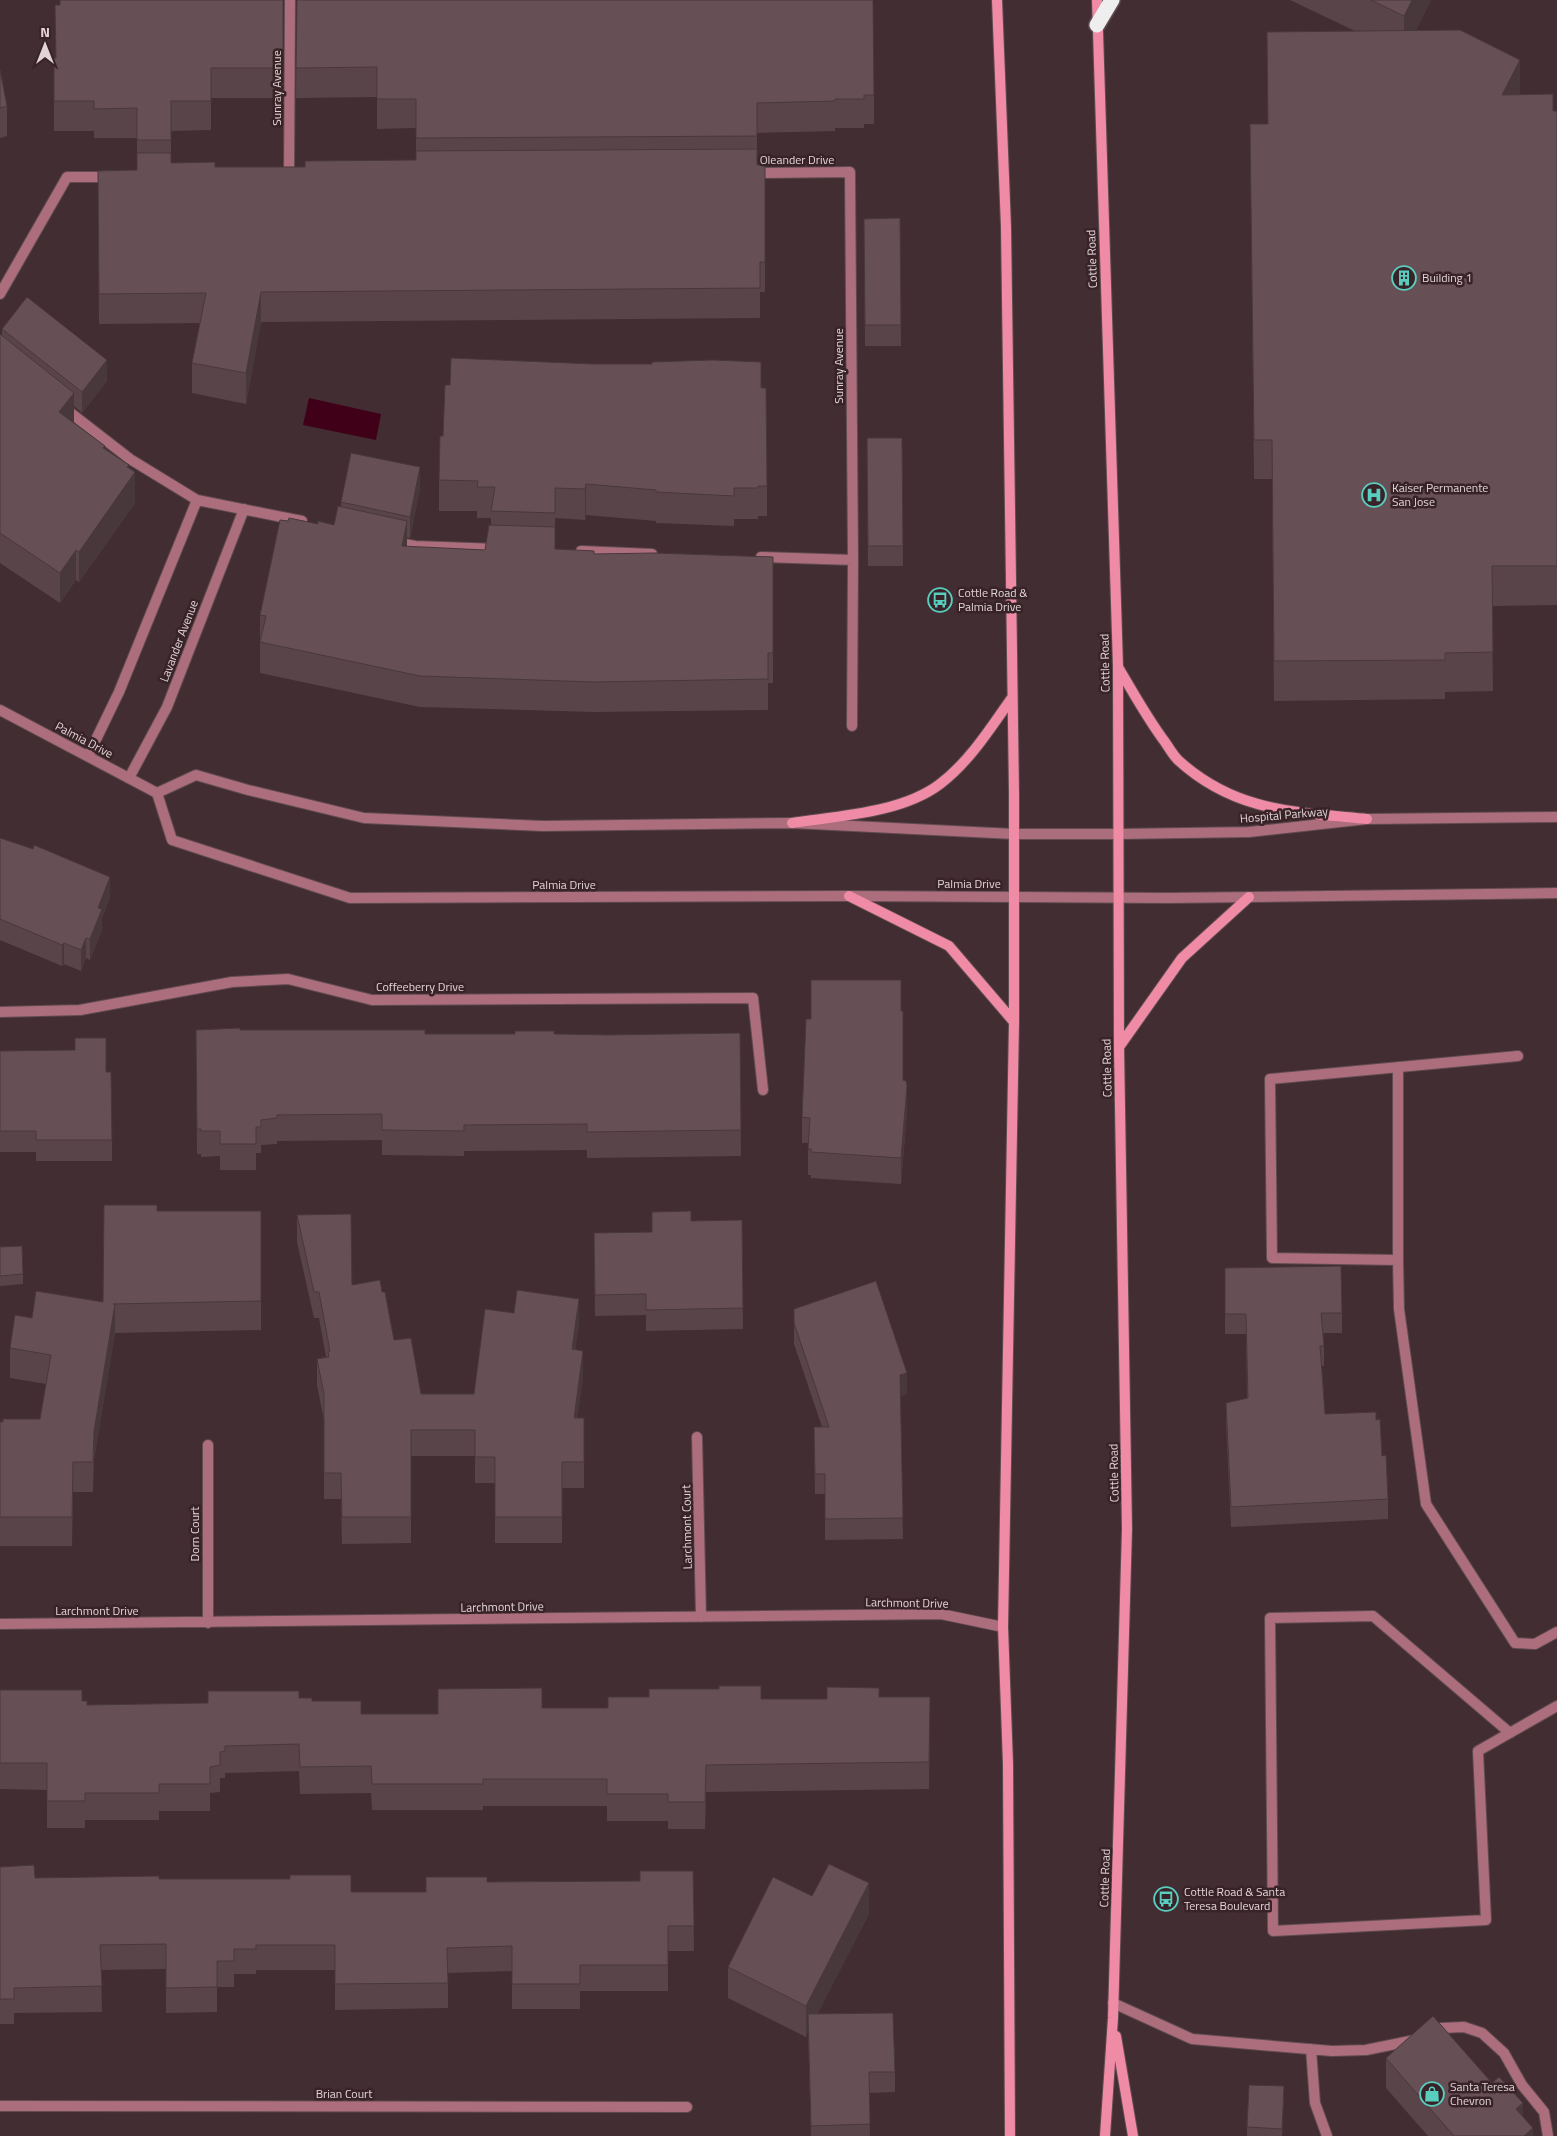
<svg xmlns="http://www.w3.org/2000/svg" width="1557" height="2136" font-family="'Titillium Web',sans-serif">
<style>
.water{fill:#3f0018}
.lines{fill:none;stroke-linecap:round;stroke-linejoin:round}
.service-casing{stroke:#5f4b50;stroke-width:12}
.minor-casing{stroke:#5f4b50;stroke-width:12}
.tertiary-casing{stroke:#5f4b50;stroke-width:12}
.secondary-casing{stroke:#5f4b50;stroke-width:12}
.motorway-casing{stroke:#5f4b50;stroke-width:18}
.service{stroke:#ac6d7c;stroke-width:10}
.minor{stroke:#ac6d7c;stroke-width:10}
.tertiary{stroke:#ac6d7c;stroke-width:10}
.secondary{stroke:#ef8ba5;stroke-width:10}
.motorway{stroke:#eee;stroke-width:15}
.wall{fill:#594549}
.shaded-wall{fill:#48383c}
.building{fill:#675055;stroke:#48383c}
.labels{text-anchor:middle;stroke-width:5;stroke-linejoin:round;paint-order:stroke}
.street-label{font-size:12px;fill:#e1d3d6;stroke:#382328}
.poi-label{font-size:12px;fill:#e1d3d6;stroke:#382328;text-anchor:start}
</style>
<rect width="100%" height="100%" fill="#422d32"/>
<!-- water -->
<path class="water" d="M 309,398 L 381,414 L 376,440 L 303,425 Z"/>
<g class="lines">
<!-- service casing -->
<g class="service-casing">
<path id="service" d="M 752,173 L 850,172 L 853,560 L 852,726
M 289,176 L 290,0
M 0,294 L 67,177 L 110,177
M 63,407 L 130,459 L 197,500 L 302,521
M 394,542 L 415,546 L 497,549
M 581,551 L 652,554
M 761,557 L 853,560
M 88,756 L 119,692 L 197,500
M 129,778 L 167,707 L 244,509
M 1398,1067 L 1398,1260 L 1272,1258 L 1270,1079 L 1518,1056
M 1398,1260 L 1399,1309 L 1426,1504 L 1515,1643 L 1535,1644 L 1557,1632
M 1510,1733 L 1373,1616 L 1270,1618 L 1273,1931 L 1486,1920 L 1478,1751 L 1557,1706
M 1113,2003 L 1192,2039 L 1332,2051 L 1366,2050 L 1415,2040
M 1431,2033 L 1441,2028 L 1464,2027 L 1482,2033 L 1504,2053 L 1522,2085 L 1544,2112 L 1548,2136
M 1311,2049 L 1315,2103 L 1327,2136"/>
</g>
<!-- minor casing -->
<g class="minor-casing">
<path id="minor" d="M 0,1012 L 80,1010 L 232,982 L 288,979 L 372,1000 L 753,998 L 763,1090
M 697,1437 L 701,1617
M 208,1445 L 208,1623
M 0,1624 L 941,1614 L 1003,1627
M 0,2106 L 687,2107"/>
</g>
<!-- tertiary casing -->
<g class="tertiary-casing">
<path id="tertiary" d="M 0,710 L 157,793 L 172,840 L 350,898 L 849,896 L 1168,898 L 1557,893
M 157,793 L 196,775 L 248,790 L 364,818 L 543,826 L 792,823 L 1014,834 L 1119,834 L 1249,832 L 1367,819 L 1557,817"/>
</g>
<!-- secondary casing -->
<g class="secondary-casing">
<path id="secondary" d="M 997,0 L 1006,227 L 1014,794 L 1014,1022 L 1003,1627 L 1008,1764 L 1010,2136
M 1097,0 L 1118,666 L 1119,1047 L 1127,1529 L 1113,2018 L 1105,2136
M 1118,667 C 1133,692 1147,718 1165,742 C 1169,748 1173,755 1178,760 C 1235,812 1295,812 1367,819
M 792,823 C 838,816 902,813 940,784 C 969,762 990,729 1011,699
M 849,896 L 949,946 L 1014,1022
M 1119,1047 L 1182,958 L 1249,897
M 1116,2036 L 1133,2136"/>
</g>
<!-- motorway casing -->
<g class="motorway-casing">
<path id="motorway" d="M 1097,25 L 1112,0"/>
</g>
<!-- service -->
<use href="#service" class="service"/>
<!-- minor -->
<use href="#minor" class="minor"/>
<!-- tertiary -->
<use href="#tertiary" class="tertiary"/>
<!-- secondary -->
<use href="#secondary" class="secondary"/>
<!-- motorway -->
<use href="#motorway" class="motorway"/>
</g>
<!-- wall -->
<path class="wall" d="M 60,0 L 283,0 L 283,98 L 211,98 L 211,130 L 171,131 L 171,163 L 215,167 L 305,167 L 416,160 L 416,128 L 377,129 L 377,97 L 296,98 L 297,0 L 874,95 L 874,124 L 864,124 L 864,128 L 835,128 L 835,131 L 757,133 L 757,165 L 765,165 L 765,292 L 760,292 L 760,318 L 261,322 L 246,404 L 192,393 L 192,363 L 200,323 L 99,324 L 98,171 L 137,170 L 137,138 L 94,138 L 94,131 L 54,131 L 54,58 L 56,58 L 55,5 L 60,5 Z
M 1290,0 L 1431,0 L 1416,30 L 1520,95 L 1553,111 L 1557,111 L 1557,605 L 1492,606 L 1493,691 L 1445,692 L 1445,699 L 1274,701 L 1272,479 L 1254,479 L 1250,124 L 1268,124 L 1267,32 L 1355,31 Z
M 0,70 L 7,106 L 7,136 L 0,138 Z
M 900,218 L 901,346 L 865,346 L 864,219 Z
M 2,329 L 107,381 L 82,413 L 74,406 L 74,423 L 129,468 L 135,503 L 79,582 L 76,580 L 60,603 L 0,563 L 0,334 L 2,335 Z
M 761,388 L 767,486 L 767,516 L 758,516 L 758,519 L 734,519 L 734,526 L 656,523 L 656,521 L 586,515 L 585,520 L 555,518 L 555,549 L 594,554 L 773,557 L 773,683 L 768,683 L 768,710 L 594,712 L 420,707 L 260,673 L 260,615 L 288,521 L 318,524 L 334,525 L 341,507 L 341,502 L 420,488 L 410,538 L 407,537 L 407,547 L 485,550 L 491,525 L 491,518 L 477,518 L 477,511 L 439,511 L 439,480 L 443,436 Z
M 902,438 L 903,566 L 868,566 L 867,459 Z
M 0,838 L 110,897 L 102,918 L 102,930 L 90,960 L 86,958 L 81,971 L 64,964 L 62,966 L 0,940 Z
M 901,1011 L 903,1080 L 907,1112 L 901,1184 L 811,1178 L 811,1175 L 808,1175 L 808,1143 L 802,1143 L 802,1117 L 811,1019 Z
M 196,1030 L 425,1034 L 554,1034 L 607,1035 L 740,1033 L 741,1156 L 587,1158 L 587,1150 L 464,1151 L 464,1156 L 382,1155 L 382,1140 L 277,1141 L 277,1144 L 261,1145 L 261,1153 L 256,1153 L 256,1170 L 220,1170 L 220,1156 L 201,1157 L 201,1154 L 197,1154 Z
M 0,1051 L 106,1072 L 112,1140 L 112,1161 L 36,1161 L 36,1152 L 0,1152 Z
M 157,1211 L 261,1211 L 261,1330 L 115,1333 L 94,1460 L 93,1492 L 73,1492 L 72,1546 L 0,1546 L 0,1422 L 40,1419 L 46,1384 L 10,1378 L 10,1348 L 32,1318 L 103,1302 Z
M 652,1212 L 691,1221 L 742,1220 L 743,1329 L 646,1331 L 646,1315 L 595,1316 L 594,1254 L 652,1232 Z
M 297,1215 L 352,1285 L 382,1292 L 394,1340 L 421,1394 L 474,1394 L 579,1325 L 575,1349 L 583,1377 L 577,1418 L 584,1418 L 584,1488 L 562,1488 L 562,1543 L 495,1543 L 495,1483 L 475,1483 L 475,1456 L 411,1456 L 411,1543 L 342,1544 L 341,1499 L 324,1499 L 324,1420 L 317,1385 L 317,1359 L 326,1357 L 319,1318 L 314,1318 L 297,1242 Z
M 0,1247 L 23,1274 L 23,1284 L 0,1286 Z
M 1225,1268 L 1342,1313 L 1342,1333 L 1323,1333 L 1324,1346 L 1324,1366 L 1322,1366 L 1325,1414 L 1376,1420 L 1388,1499 L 1388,1519 L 1231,1527 L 1226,1422 L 1226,1403 L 1247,1398 L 1246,1334 L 1225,1334 Z
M 794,1323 L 907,1394 L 900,1396 L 903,1539 L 825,1540 L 825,1494 L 815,1494 L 814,1427 L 822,1427 L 794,1344 Z
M 0,1690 L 82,1701 L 87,1705 L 208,1703 L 208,1691 L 299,1698 L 361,1714 L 438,1714 L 542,1708 L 608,1708 L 761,1699 L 827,1699 L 879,1697 L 930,1697 L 929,1789 L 706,1792 L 705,1829 L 668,1829 L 668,1821 L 607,1821 L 607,1806 L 483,1806 L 483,1810 L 372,1810 L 371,1793 L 300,1794 L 299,1771 L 225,1773 L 225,1778 L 220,1778 L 220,1792 L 210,1793 L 210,1811 L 159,1811 L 159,1820 L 85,1820 L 85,1828 L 47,1828 L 47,1790 L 0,1789 Z
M 0,1867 L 35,1878 L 159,1879 L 351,1892 L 426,1892 L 487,1882 L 640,1881 L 693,1871 L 694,1951 L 668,1951 L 668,1991 L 580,1991 L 580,2009 L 512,2009 L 512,1971 L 448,1973 L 448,2008 L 335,2010 L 335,1970 L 256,1970 L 256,1974 L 234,1974 L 234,1987 L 217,1987 L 217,2012 L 166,2013 L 166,1969 L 101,1970 L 102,2012 L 14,2013 L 14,2024 L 0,2024 Z
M 812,1896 L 869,1914 L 817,2014 L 895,2072 L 895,2092 L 869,2093 L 870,2136 L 811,2136 L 808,2032 L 806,2037 L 728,1998 L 728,1967 Z
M 1386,2058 L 1523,2118 L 1533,2136 L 1428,2136 L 1386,2088 Z
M 1284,2097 L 1282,2136 L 1247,2136 L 1247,2127 Z"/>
<!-- shaded-wall -->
<path class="shaded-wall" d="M 1412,0 L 1431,0 L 1404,54 L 1404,16 Z
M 1520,60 L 1520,99 L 1502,95 Z
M 261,292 L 261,322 L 246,404 L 246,373 Z
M 107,360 L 107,381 L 82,413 L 82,392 Z
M 74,393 L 74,423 L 59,412 Z
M 129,465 L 129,481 L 135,472 L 135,503 L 79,582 L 79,552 Z
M 420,467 L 420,488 L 410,538 L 410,517 Z
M 586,484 L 586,515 L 585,520 L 585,489 Z
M 407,521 L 407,551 L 402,546 Z
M 76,550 L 76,580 L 60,603 L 60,573 Z
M 110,877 L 110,897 L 102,918 L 102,930 L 90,960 L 90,939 L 98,908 Z
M 86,938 L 86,958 L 81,971 L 81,950 Z
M 64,943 L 64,964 L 62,966 L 62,945 Z
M 907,1086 L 907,1112 L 901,1184 L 901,1158 Z
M 579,1299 L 579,1325 L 572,1375 L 572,1349 Z
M 115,1304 L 115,1334 L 94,1460 L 93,1492 L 94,1431 Z
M 583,1351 L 583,1377 L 574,1444 L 574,1418 Z
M 907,1373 L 907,1394 L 900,1396 L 900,1375 Z
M 869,1883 L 869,1914 L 809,2031 L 808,2014 L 808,2032 L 806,2037 L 806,2006 Z
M 1523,2103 L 1523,2134 L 1516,2109 Z
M 1533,2128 L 1533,2136 L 1524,2136 Z"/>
<!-- building -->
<path class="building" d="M 60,0 L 283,0 L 283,68 L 211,68 L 211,101 L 171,101 L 171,140 L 137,140 L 137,108 L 94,109 L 94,101 L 54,101 L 54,58 L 56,58 L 55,5 L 60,5 Z
M 297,0 L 873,0 L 874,95 L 864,95 L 864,99 L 835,99 L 835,101 L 757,103 L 757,136 L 416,138 L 416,99 L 377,99 L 377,67 L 296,68 Z
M 1371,0 L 1412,0 L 1404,16 Z
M 1460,30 L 1520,60 L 1502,95 L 1553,94 L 1553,111 L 1557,111 L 1557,566 L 1492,566 L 1493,652 L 1445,653 L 1445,660 L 1274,661 L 1272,440 L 1254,440 L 1250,124 L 1268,124 L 1267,32 Z
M 0,70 L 7,106 L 0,108 Z
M 757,149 L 757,165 L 765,165 L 765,262 L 760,262 L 760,288 L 261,292 L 246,373 L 192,363 L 206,293 L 99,294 L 98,171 L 137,170 L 137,153 L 171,153 L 171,163 L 215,162 L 215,167 L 305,167 L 305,161 L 416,160 L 416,151 Z
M 900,218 L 901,325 L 865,325 L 864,219 Z
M 27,297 L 107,360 L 82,392 L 2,329 Z
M 0,334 L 74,393 L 59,412 L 105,446 L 103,448 L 129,465 L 127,467 L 135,472 L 79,552 L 76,550 L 60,573 L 0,533 Z
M 451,358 L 594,364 L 652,364 L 652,362 L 713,360 L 761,362 L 761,388 L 766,388 L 767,486 L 758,486 L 758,488 L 734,488 L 734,496 L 656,492 L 656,490 L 586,484 L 585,489 L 555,488 L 555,513 L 491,511 L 495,487 L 477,487 L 478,481 L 439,480 L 440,436 L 443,436 L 445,385 L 450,385 Z
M 867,438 L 902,438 L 903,546 L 868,546 Z
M 351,453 L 420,467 L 410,517 L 341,502 Z
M 338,506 L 407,521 L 402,546 L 485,550 L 489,525 L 555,527 L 555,549 L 594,551 L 594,554 L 655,553 L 773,557 L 773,653 L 768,653 L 768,679 L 594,682 L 420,676 L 260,642 L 266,616 L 260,615 L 280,520 L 288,521 L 289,518 L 318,524 L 318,521 L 334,525 Z
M 0,838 L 33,849 L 34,845 L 110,877 L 98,908 L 102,909 L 90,939 L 86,938 L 81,950 L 64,943 L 62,945 L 0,919 Z
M 811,980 L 901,980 L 901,1011 L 903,1011 L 903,1080 L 906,1081 L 907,1086 L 901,1158 L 811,1152 L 811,1149 L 808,1149 L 810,1118 L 802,1117 L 806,1019 L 811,1019 Z
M 240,1028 L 240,1030 L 425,1030 L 425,1034 L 515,1034 L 515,1031 L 554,1031 L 554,1034 L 607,1035 L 740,1033 L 741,1130 L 587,1132 L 587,1124 L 464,1125 L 464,1131 L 382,1130 L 382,1114 L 277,1115 L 277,1118 L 261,1120 L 261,1127 L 256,1127 L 256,1144 L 220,1144 L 220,1131 L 201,1131 L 201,1129 L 197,1129 L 196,1030 Z
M 75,1038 L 106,1038 L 106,1072 L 111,1072 L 112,1140 L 36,1140 L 36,1131 L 0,1131 L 0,1051 L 75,1050 Z
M 104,1205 L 157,1205 L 157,1211 L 261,1211 L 261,1301 L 113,1304 L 115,1304 L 94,1431 L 93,1462 L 73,1462 L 72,1517 L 0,1517 L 0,1422 L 3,1422 L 3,1419 L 40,1419 L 51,1355 L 10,1348 L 15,1315 L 32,1318 L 36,1291 L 103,1302 Z
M 691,1211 L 691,1221 L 742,1220 L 743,1308 L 646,1310 L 646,1294 L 595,1295 L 594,1233 L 652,1232 L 652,1212 Z
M 351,1214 L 352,1285 L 380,1280 L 382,1292 L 385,1292 L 394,1340 L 411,1338 L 421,1394 L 474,1394 L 485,1309 L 514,1313 L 517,1290 L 579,1299 L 572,1349 L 583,1351 L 574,1418 L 584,1418 L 584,1462 L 562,1462 L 562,1517 L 495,1517 L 495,1457 L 475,1457 L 475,1430 L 411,1430 L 411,1517 L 342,1517 L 341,1473 L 324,1473 L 324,1394 L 317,1359 L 329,1357 L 328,1352 L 330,1351 L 319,1292 L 314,1292 L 297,1215 Z
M 22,1246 L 23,1274 L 0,1276 L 0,1247 Z
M 1341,1266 L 1342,1313 L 1321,1313 L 1324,1346 L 1320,1346 L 1325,1414 L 1376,1412 L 1376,1420 L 1380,1419 L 1382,1456 L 1386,1455 L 1388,1499 L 1231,1507 L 1226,1403 L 1248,1398 L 1246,1314 L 1225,1314 L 1225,1268 Z
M 876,1281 L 907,1373 L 900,1375 L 903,1518 L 825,1519 L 825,1474 L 815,1474 L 814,1427 L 829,1427 L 794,1323 L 794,1309 Z
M 719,1686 L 761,1686 L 761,1699 L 827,1699 L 827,1687 L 879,1688 L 879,1697 L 930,1697 L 929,1762 L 706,1765 L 705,1802 L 668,1802 L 668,1794 L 607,1794 L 607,1779 L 483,1779 L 483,1784 L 372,1784 L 371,1766 L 300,1767 L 299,1744 L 225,1746 L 225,1751 L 220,1752 L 220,1765 L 210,1767 L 210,1784 L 159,1784 L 159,1793 L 85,1793 L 85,1801 L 47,1801 L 47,1763 L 0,1763 L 0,1690 L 82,1690 L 82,1701 L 87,1701 L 87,1705 L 208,1703 L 208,1691 L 299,1691 L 299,1698 L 312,1698 L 312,1701 L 361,1701 L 361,1714 L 438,1714 L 438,1689 L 542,1688 L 542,1708 L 608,1708 L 608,1697 L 649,1697 L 649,1689 L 719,1689 Z
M 829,1864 L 869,1883 L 806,2006 L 728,1967 L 773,1877 L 812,1896 Z
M 34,1865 L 35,1878 L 159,1876 L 159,1879 L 290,1879 L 290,1875 L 351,1875 L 351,1892 L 426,1892 L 426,1877 L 487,1877 L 487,1882 L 640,1881 L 640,1871 L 693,1871 L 694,1926 L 668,1926 L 668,1965 L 580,1965 L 580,1984 L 512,1984 L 512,1946 L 447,1948 L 448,1983 L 335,1984 L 335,1945 L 256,1945 L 256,1949 L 234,1949 L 234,1961 L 217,1961 L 217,1987 L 166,1988 L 166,1944 L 100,1945 L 102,1986 L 14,1988 L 14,1999 L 0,1999 L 0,1867 Z
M 893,2013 L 895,2072 L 869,2072 L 870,2124 L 811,2126 L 808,2014 Z
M 1433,2016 L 1492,2083 L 1499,2077 L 1523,2103 L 1516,2109 L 1533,2128 L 1524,2136 L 1454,2136 L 1386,2058 Z
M 1249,2085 L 1284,2086 L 1282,2129 L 1247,2127 Z"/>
<!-- icons -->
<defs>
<g id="building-ring" transform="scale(1.25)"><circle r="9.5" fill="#382328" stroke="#59cebf" stroke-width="1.5"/><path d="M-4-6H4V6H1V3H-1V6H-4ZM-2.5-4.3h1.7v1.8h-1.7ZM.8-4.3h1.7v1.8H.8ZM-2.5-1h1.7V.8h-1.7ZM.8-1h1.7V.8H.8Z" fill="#59cebf"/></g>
<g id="hospital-ring" transform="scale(1.25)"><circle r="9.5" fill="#382328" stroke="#59cebf" stroke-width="1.5"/><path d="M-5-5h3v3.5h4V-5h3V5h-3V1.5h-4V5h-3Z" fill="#59cebf"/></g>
<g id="bus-ring" transform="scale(1.25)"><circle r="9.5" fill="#382328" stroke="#59cebf" stroke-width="1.5"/><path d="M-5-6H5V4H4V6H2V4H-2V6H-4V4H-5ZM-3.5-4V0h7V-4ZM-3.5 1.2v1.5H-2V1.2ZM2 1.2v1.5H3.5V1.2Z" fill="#59cebf"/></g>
<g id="shop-ring" transform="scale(1.25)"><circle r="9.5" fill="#382328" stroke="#59cebf" stroke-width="1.5"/><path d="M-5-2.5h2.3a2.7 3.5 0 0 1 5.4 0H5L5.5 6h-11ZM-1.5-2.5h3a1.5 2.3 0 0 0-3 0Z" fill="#59cebf"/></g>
</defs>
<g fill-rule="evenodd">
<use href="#building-ring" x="1404" y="278"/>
<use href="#hospital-ring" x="1374" y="495"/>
<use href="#bus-ring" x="940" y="600"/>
<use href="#bus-ring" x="1166" y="1899"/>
<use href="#shop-ring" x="1432" y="2094"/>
</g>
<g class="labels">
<!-- street labels -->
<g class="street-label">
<text transform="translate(277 88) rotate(-90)" y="4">Sunray Avenue</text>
<text x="797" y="164">Oleander Drive</text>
<text transform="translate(1092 259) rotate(-92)" y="4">Cottle Road</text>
<text transform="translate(839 366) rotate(-90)" y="4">Sunray Avenue</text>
<text transform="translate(179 641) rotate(-69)" y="4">Lavander Avenue</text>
<text transform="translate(1105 663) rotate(-91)" y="4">Cottle Road</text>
<text transform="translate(84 740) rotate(28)" y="4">Palmia Drive</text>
<text transform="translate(1284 815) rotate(-5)" y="4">Hospital Parkway</text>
<text x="969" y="888">Palmia Drive</text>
<text x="564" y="889">Palmia Drive</text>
<text x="420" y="991">Coffeeberry Drive</text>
<text transform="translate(1107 1068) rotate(-91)" y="4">Cottle Road</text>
<text transform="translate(1114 1473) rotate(-91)" y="4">Cottle Road</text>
<text transform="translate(687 1527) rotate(-91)" y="4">Larchmont Court</text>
<text transform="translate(195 1534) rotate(-90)" y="4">Dorn Court</text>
<text transform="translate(907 1603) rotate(1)" y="4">Larchmont Drive</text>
<text transform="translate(502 1607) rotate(-1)" y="4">Larchmont Drive</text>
<text x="97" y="1615">Larchmont Drive</text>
<text transform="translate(1105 1878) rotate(-88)" y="4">Cottle Road</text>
<text x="344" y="2098">Brian Court</text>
</g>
<!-- poi labels -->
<g class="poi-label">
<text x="1422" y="282">Building 1</text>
<text x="1392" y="492">Kaiser Permanente<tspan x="1392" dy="14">San Jose</tspan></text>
<text x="958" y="597">Cottle Road &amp;<tspan x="958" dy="14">Palmia Drive</tspan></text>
<text x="1184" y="1896">Cottle Road &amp; Santa<tspan x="1184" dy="14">Teresa Boulevard</tspan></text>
<text x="1450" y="2091">Santa Teresa<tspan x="1450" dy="14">Chevron</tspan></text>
</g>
</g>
<!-- north arrow -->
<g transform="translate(45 45)" stroke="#382328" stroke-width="4" paint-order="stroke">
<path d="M0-4L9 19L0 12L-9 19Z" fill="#e1d3d6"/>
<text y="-8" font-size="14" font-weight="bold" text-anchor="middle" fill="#e1d3d6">N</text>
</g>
</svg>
